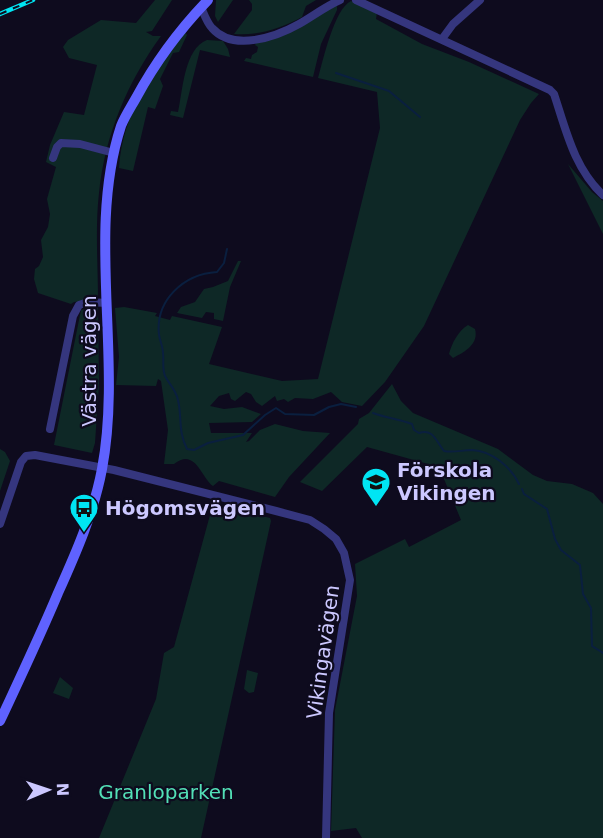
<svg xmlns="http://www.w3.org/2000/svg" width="603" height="838" font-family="'DejaVu Sans',sans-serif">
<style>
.green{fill:#0e2826}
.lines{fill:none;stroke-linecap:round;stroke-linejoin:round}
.stream{stroke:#0a1f3f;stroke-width:2}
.street{stroke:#35367e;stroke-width:8}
.secondary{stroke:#5f62ff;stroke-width:10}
.rail-casing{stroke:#00e5f3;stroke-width:4.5}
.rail{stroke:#0e0b1e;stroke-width:2;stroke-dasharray:7;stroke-linecap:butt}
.labels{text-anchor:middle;stroke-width:4.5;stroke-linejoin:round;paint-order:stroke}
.street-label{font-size:20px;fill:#ccc8ff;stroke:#0e0b1e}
.poi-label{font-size:20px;font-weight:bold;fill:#ccc8ff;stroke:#0e0b1e;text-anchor:start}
.park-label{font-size:20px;fill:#53e0b7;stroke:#0e0b1e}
</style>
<rect width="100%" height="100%" fill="#0e0b1e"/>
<!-- green -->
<path class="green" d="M 155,0 L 172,0 L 152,31 L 146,32 L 153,36 L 161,36 C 127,83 105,135 99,193 C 95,228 98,265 98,300 L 74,302 L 71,304 L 38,293 L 34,279 L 35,269 L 39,266 L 43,257 L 41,240 L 48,227 L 50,214 L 47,199 L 56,167 L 46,162 L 50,145 L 64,112 L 84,115 L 97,65 L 69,58 L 63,47 L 68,40 L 101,20 L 136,23 Z
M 216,0 L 233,0 L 218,22 L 215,16 Z
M 249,0 L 316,0 L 306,6 L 302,17 C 281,28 259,36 234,34 L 252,10 L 252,4 Z
M 351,1 L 377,12 L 376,19 L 422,44 L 469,62 L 539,94 L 531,103 L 520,120 L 424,326 L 385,382 L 362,406 L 342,402 L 331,392 L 313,399 L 295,398 L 288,402 L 284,399 L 277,401 L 275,396 L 262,406 L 256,402 L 251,394 L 246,392 L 235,401 L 231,399 L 229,393 L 219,396 L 210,406 L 224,409 L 242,407 L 261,414 L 252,422 L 209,423 L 211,433 L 252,433 L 246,442 L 249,441 L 260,430 L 275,424 L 303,431 L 330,433 L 289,477 L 275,497 L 219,481 L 213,486 C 201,477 195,447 174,464 L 164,464 L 168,430 L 161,381 L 158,379 L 156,386 L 116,385 L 119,357 L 115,308 L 124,307 L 157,313 L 155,316 L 170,320 L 172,316 L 222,327 L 209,364 L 282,381 L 318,379 L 380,128 L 377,92 L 318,78 C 323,61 334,9 351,1 Z
M 337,4 L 337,10 L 321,44 L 313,77 L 244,61 L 246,58 L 251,59 L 252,55 L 257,52 L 258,47 L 255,45 L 257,41 Z
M 185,32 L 187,35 L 179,52 L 173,53 L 160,79 L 163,86 L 155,109 L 148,107 L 133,171 L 119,168 C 123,110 152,77 185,32 Z
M 207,40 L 223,41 L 228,49 L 230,57 L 200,50 L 183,118 L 170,115 L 171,111 L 178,112 C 183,90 184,49 207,40 Z
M 568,164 L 592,192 L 603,201 L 603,234 Z
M 238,261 L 241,261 L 230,287 L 223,321 L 214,319 L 214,313 L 206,312 L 202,318 L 177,313 L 181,307 L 195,302 L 204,289 L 213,287 L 228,281 Z
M 98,306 L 99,384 L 95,443 L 92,453 L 54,445 L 81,310 Z
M 468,325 L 475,329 C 479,344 465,352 453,358 L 449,354 C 452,343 458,331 468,325 Z
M 392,384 L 401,401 L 413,413 L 498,449 L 533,475 L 547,481 L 572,484 L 593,493 L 603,504 L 603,838 L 362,838 L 356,828 L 331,831 L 335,710 L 357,596 L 355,564 L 405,539 L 409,547 L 461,520 L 439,467 L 367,447 L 322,491 L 300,482 L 358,424 L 359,419 L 369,413 Z
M 0,449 L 5,452 L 10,461 L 0,491 Z
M 213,504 L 270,518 L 271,521 L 201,838 L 99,838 L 156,699 L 164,653 L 174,647 Z
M 247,670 L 258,673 L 254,692 L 249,693 L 244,689 Z
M 60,677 L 73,688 L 69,699 L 53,693 Z"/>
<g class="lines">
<!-- stream -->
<path class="stream" d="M 336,73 L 389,91 L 420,117
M 227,249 L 224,263 L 217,272 C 184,274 155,300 159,335 C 160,341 163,347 163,353 C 164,361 162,368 165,376 C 169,384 176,390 178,400 C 182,417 178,432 187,449 L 194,450 L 208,443 L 243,435 L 265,415 L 276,408 L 285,414 L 314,415 L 329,407 L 341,404 L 356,407
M 373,413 C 386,418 399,419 412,424 L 414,430 L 419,433 C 433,428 436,441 444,451 C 454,453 462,450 472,450 C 492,451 511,467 519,484
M 522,489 L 524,494 L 547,509 L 555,539 L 561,550 L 580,565 L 583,594 L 591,608 L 592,646 L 603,653"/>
<!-- street -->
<path class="street" d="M 356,0 L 550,90 L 554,94 C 566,130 574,168 603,195
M 201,7 C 204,14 207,23 212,28 C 233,52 276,37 299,24 C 313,16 326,6 340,0
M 442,39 L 453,24 L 480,0
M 53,158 L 57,147 L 61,143 L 80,144 L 114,153
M 50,429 L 73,316 L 79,305 L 88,302 L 107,303
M 0,524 L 21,462 L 26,456 L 35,455 L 114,470 L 276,511 L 310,520 L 324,529 L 336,539 L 344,553 L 350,580 L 329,713 L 326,838"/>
<!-- secondary -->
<path class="secondary" d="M 0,721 C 20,678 40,636 58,593 C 76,553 94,512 102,469 C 123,358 86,233 121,126 C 125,116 131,107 136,98 C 156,61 179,30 208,0"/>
<!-- rail casing -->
<g class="rail-casing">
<path id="rail" d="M 0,14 L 33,0"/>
</g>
<!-- rail -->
<use href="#rail" class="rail"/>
</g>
<!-- icons -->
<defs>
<g id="school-pin" transform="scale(1.5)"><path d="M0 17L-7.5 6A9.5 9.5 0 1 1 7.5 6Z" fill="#00e5f3" stroke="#0e0b1e"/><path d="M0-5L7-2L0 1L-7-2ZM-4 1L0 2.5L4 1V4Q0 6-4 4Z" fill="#111"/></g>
<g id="bus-pin" transform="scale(1.5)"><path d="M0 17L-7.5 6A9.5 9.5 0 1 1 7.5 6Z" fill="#00e5f3" stroke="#0e0b1e"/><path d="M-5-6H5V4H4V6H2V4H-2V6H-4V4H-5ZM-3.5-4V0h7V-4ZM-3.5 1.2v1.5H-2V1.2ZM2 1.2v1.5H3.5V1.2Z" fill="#111"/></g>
</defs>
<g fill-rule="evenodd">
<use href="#school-pin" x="376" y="482"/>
<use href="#bus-pin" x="84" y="508"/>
</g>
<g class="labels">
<!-- street labels -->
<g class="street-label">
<text transform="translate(89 361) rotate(-90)" y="7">Västra vägen</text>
<text transform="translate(323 652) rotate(-82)" y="7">Vikingavägen</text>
</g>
<!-- poi labels -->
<g class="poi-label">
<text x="397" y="477">Förskola<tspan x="397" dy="23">Vikingen</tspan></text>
<text x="105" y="515">Högomsvägen</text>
</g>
<!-- park labels -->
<g class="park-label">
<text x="166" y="799">Granloparken</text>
</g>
</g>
<!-- north arrow -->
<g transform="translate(48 790) rotate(88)" stroke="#0e0b1e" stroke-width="4.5" paint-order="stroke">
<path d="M0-4.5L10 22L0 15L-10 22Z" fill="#ccc8ff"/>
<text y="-9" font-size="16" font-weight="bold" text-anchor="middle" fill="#ccc8ff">N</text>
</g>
</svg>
